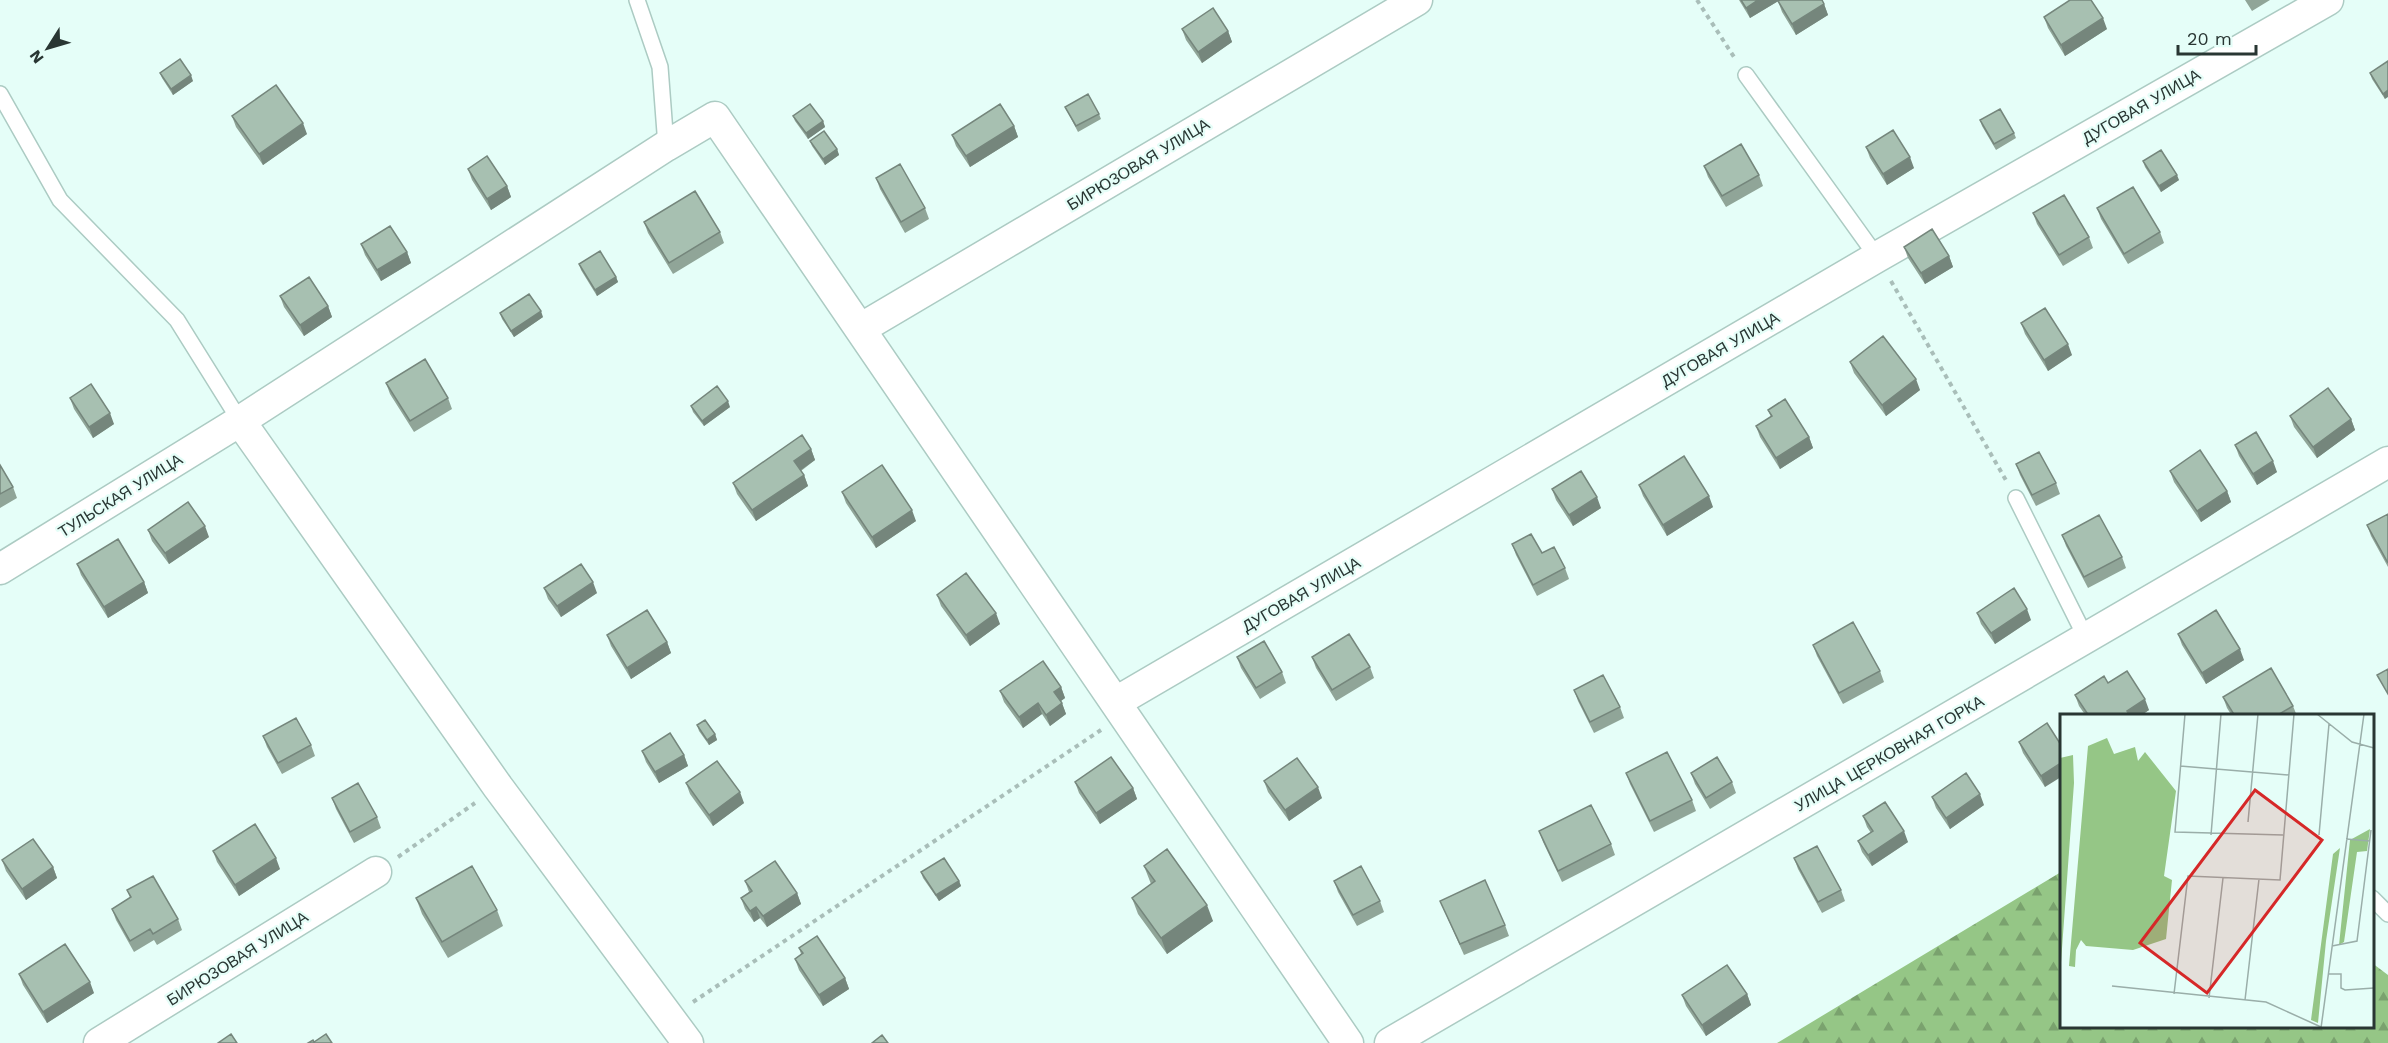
<svg xmlns="http://www.w3.org/2000/svg" width="2388" height="1043" font-family="'Work Sans',sans-serif">
<style>
.forest{fill:url(#forest-firs)}
.lines{fill:none;stroke-linecap:round;stroke-linejoin:round}
.lane-casing{stroke:#accbc3;stroke-width:18}
.street-casing{stroke:#accbc3;stroke-width:33}
.path{stroke:#a9beb9;stroke-width:4;stroke-dasharray:4.5 4.5;stroke-linecap:butt}
.lane{stroke:#fff;stroke-width:15}
.street{stroke:#fff;stroke-width:30}
.wall{fill:#90a598}
.shaded-wall{fill:#75867c}
.building{fill:#a7c0b1;stroke:#75867c;stroke-width:1.5}
.labels{text-anchor:middle;stroke-width:4.5;stroke-linejoin:round;paint-order:stroke}
.street-label{font-size:16px;fill:#293633;stroke:#e5fef8}
.inset-road{fill:none;stroke:#9aaea9;stroke-width:1.5}
.view{fill:#d62828;fill-opacity:0.15;stroke:#d62828;stroke-width:3}
.inset-edge{fill:none;stroke:#293633;stroke-width:3}
</style>
<defs>
<pattern id="forest-firs" width="22" height="20" patternUnits="userSpaceOnUse" patternTransform="scale(1.5)"><rect width="22" height="20" fill="#95c686"/><path d="M5 1l3.5 6h-7zM16 11l3.5 6h-7z" fill="#7aa26e"/></pattern>
</defs>
<rect width="100%" height="100%" fill="#e5fef8"/>
<!-- forest -->
<path class="forest" d="M 2061,872 L 2061,1026 L 2372,1026 L 2372,963 L 2388,975 L 2388,1043 L 1777,1043 Z"/>
<g class="lines">
<!-- lane casing -->
<g class="lane-casing">
<path id="lane" d="M 637,0 L 660,67 L 666,146
M 1746,75 L 1877,257
M 0,94 L 60,200 L 177,320 L 240,421
M 2016,498 L 2086,638
M 2372,898 L 2388,914"/>
</g>
<!-- street casing -->
<g class="street-casing">
<path id="street" d="M 860,329 L 1417,0
M 240,421 L 498,787 L 688,1043
M 0,569 L 240,421 L 666,146 L 715,117 L 1348,1043
M 1116,702 L 1877,257 L 2328,0
M 99,1043 L 376,872
M 1390,1043 L 2388,462"/>
</g>
<!-- path -->
<path class="path" d="M 1697,0 L 1736,60
M 1891,281 L 2007,482
M 398,857 L 475,803
M 693,1002 L 1101,730"/>
<!-- lane -->
<use href="#lane" class="lane"/>
<!-- street -->
<use href="#street" class="street"/>
</g>
<!-- wall -->
<path class="wall" d="M 1739,0 L 1780,0 L 1750,18 Z
M 2245,0 L 2270,0 L 2252,11 Z
M 1778,1 L 1824,4 L 1828,15 L 1796,35 L 1782,12 Z
M 2044,17 L 2107,29 L 2065,56 L 2048,28 Z
M 1182,29 L 1228,31 L 1232,42 L 1202,63 L 1186,40 Z
M 2388,61 L 2385,99 L 2372,79 L 2370,73 Z
M 160,73 L 193,81 L 173,95 L 162,78 Z
M 1065,107 L 1099,114 L 1101,119 L 1078,132 Z
M 232,116 L 307,134 L 263,165 L 236,127 Z
M 793,116 L 823,121 L 825,127 L 808,139 L 795,121 Z
M 1980,120 L 2014,133 L 2016,138 L 1996,150 L 1982,126 Z
M 1014,126 L 1018,137 L 970,167 L 956,146 L 952,135 Z
M 810,141 L 837,149 L 839,155 L 825,165 L 812,146 Z
M 1866,147 L 1914,168 L 1887,185 L 1870,158 Z
M 2143,161 L 2179,180 L 2161,192 L 2145,167 Z
M 1704,166 L 1759,175 L 1763,186 L 1726,207 L 1708,177 Z
M 468,169 L 507,186 L 511,197 L 491,210 L 472,180 Z
M 876,178 L 925,208 L 929,219 L 905,233 L 880,189 Z
M 2097,208 L 2160,232 L 2164,243 L 2128,264 L 2101,219 Z
M 2033,213 L 2089,237 L 2093,248 L 2063,266 L 2037,224 Z
M 644,222 L 720,232 L 724,243 L 673,274 L 648,233 Z
M 361,244 L 407,252 L 411,263 L 381,281 L 365,255 Z
M 1904,247 L 1949,256 L 1953,267 L 1925,284 L 1908,258 Z
M 579,264 L 616,277 L 618,282 L 597,296 L 581,270 Z
M 280,296 L 328,306 L 332,317 L 304,336 L 284,307 Z
M 500,313 L 543,317 L 514,337 L 502,319 Z
M 2021,323 L 2072,355 L 2048,371 L 2025,334 Z
M 1850,362 L 1920,390 L 1886,416 L 1854,373 Z
M 386,383 L 448,398 L 452,409 L 414,432 L 390,394 Z
M 70,398 L 114,424 L 93,438 L 74,409 Z
M 691,406 L 730,407 L 704,426 L 693,412 Z
M 1768,410 L 1809,437 L 1813,448 L 1780,469 L 1760,437 L 1756,426 L 1771,417 Z
M 2290,416 L 2351,419 L 2355,430 L 2317,458 L 2294,427 Z
M 2235,445 L 2277,472 L 2257,485 L 2239,456 Z
M 811,449 L 815,460 L 801,471 L 804,475 L 808,486 L 756,521 L 737,494 L 733,483 Z
M 2016,464 L 2056,483 L 2060,494 L 2036,506 L 2020,475 Z
M 0,465 L 13,487 L 17,498 L 0,508 Z
M 2170,471 L 2227,491 L 2231,502 L 2201,522 L 2174,482 Z
M 1639,485 L 1713,507 L 1667,536 L 1643,496 Z
M 1552,489 L 1601,508 L 1573,526 L 1556,500 Z
M 842,492 L 916,521 L 876,548 L 846,503 Z
M 2388,514 L 2388,567 L 2371,536 L 2367,525 Z
M 148,530 L 209,537 L 169,564 L 152,541 Z
M 2062,535 L 2122,557 L 2126,568 L 2088,588 L 2066,546 Z
M 1512,544 L 1565,568 L 1569,579 L 1537,596 L 1516,555 Z
M 77,564 L 144,582 L 148,593 L 108,618 L 81,575 Z
M 544,588 L 597,593 L 561,617 L 548,599 Z
M 937,595 L 1000,624 L 970,646 L 941,606 Z
M 1977,613 L 2031,620 L 1995,644 L 1981,624 Z
M 2178,634 L 2244,660 L 2206,684 L 2182,645 Z
M 607,635 L 667,642 L 671,653 L 631,679 L 611,646 Z
M 1813,645 L 1880,671 L 1884,682 L 1843,704 L 1817,656 Z
M 1237,657 L 1282,672 L 1286,683 L 1260,699 L 1241,668 Z
M 1312,657 L 1370,667 L 1374,678 L 1336,701 L 1316,668 Z
M 2108,683 L 2149,710 L 2140,716 L 2086,716 L 2079,706 L 2075,695 Z
M 1061,687 L 1065,698 L 1061,701 L 1066,714 L 1050,726 L 1042,714 L 1023,728 L 1004,702 L 1000,691 Z
M 1574,690 L 1620,707 L 1624,718 L 1594,733 L 1578,701 Z
M 2223,697 L 2293,706 L 2297,716 L 2232,716 L 2227,708 Z
M 697,725 L 715,734 L 717,740 L 709,745 L 699,731 Z
M 263,736 L 311,745 L 315,756 L 282,774 L 267,747 Z
M 2019,742 L 2061,745 L 2045,787 L 2023,753 Z
M 642,751 L 684,755 L 688,766 L 659,783 L 646,762 Z
M 1626,773 L 1692,800 L 1696,811 L 1654,832 L 1630,784 Z
M 1691,773 L 1732,782 L 1736,793 L 1710,809 L 1695,784 Z
M 1264,781 L 1322,798 L 1289,821 L 1268,792 Z
M 1075,782 L 1133,788 L 1137,799 L 1100,824 L 1079,793 Z
M 686,783 L 744,803 L 713,826 L 690,794 Z
M 1932,797 L 1984,805 L 1950,829 L 1936,808 Z
M 332,798 L 377,817 L 381,828 L 354,843 L 336,809 Z
M 1863,816 L 1908,842 L 1872,866 L 1862,852 L 1858,841 L 1871,833 L 1867,827 Z
M 1539,831 L 1611,844 L 1615,855 L 1562,882 L 1543,842 Z
M 213,851 L 280,869 L 239,896 L 217,862 Z
M 1794,858 L 1841,890 L 1845,901 L 1822,913 L 1798,869 Z
M 2,860 L 53,867 L 57,878 L 26,900 L 6,871 Z
M 1144,866 L 1213,921 L 1167,954 L 1138,914 L 1132,898 L 1151,884 Z
M 921,872 L 959,881 L 961,886 L 939,901 L 923,878 Z
M 745,881 L 797,893 L 801,904 L 767,927 L 760,918 L 754,922 L 745,909 L 741,898 L 749,892 Z
M 1334,881 L 1380,901 L 1384,912 L 1357,926 L 1338,892 Z
M 127,890 L 178,919 L 182,930 L 157,945 L 154,940 L 134,952 L 116,920 L 112,909 L 130,898 Z
M 416,898 L 497,910 L 503,926 L 448,958 L 422,914 Z
M 1440,901 L 1505,925 L 1509,936 L 1464,955 Z
M 799,948 L 845,978 L 849,989 L 823,1006 L 799,970 L 795,959 L 801,954 Z
M 19,974 L 94,993 L 47,1023 L 23,985 Z
M 1747,994 L 1751,1005 L 1706,1036 L 1686,1006 L 1682,995 Z"/>
<!-- shaded-wall -->
<path class="shaded-wall" d="M 1758,0 L 1780,0 L 1750,18 L 1746,8 Z
M 1824,4 L 1828,15 L 1796,35 L 1792,24 Z
M 2103,18 L 2107,29 L 2065,56 L 2061,45 Z
M 1228,31 L 1232,42 L 1202,63 L 1198,52 Z
M 191,75 L 193,81 L 173,95 L 171,89 Z
M 2388,90 L 2388,97 L 2385,99 L 2383,94 Z
M 823,121 L 825,127 L 808,139 L 806,133 Z
M 303,123 L 307,134 L 263,165 L 259,154 Z
M 1014,126 L 1018,137 L 970,167 L 966,156 Z
M 837,149 L 839,155 L 825,165 L 823,159 Z
M 1910,157 L 1914,168 L 1887,185 L 1883,174 Z
M 2177,175 L 2179,180 L 2161,192 L 2159,186 Z
M 507,186 L 511,197 L 491,210 L 487,199 Z
M 407,252 L 411,263 L 381,281 L 377,270 Z
M 1949,256 L 1953,267 L 1925,284 L 1921,273 Z
M 616,277 L 618,282 L 597,296 L 595,290 Z
M 328,306 L 332,317 L 304,336 L 300,325 Z
M 541,311 L 543,317 L 514,337 L 511,331 Z
M 2068,344 L 2072,355 L 2048,371 L 2044,360 Z
M 1916,379 L 1920,390 L 1886,416 L 1882,405 Z
M 728,401 L 730,407 L 704,426 L 702,421 Z
M 110,413 L 114,424 L 93,438 L 89,427 Z
M 2351,419 L 2355,430 L 2317,458 L 2313,447 Z
M 1809,437 L 1813,448 L 1780,469 L 1776,458 Z
M 811,449 L 815,460 L 798,472 L 794,461 Z
M 2273,461 L 2277,472 L 2257,485 L 2253,474 Z
M 804,475 L 808,486 L 756,521 L 752,510 Z
M 2227,491 L 2231,502 L 2201,522 L 2197,511 Z
M 1709,496 L 1713,507 L 1667,536 L 1663,525 Z
M 1597,497 L 1601,508 L 1573,526 L 1569,515 Z
M 912,510 L 916,521 L 876,548 L 872,537 Z
M 205,526 L 209,537 L 169,564 L 165,553 Z
M 144,582 L 148,593 L 108,618 L 104,607 Z
M 593,582 L 597,593 L 561,617 L 557,606 Z
M 2027,609 L 2031,620 L 1995,644 L 1991,633 Z
M 996,613 L 1000,624 L 970,646 L 966,635 Z
M 667,642 L 671,653 L 631,679 L 627,668 Z
M 2240,649 L 2244,660 L 2206,684 L 2202,673 Z
M 1061,687 L 1065,698 L 1058,703 L 1054,692 Z
M 2145,699 L 2149,710 L 2140,716 L 2129,716 L 2127,711 Z
M 1038,703 L 1042,714 L 1023,728 L 1019,717 Z
M 1062,703 L 1066,714 L 1050,726 L 1046,715 Z
M 715,734 L 717,740 L 709,745 L 707,740 Z
M 684,755 L 688,766 L 659,783 L 655,772 Z
M 2061,763 L 2061,777 L 2045,787 L 2041,776 Z
M 1318,787 L 1322,798 L 1289,821 L 1285,810 Z
M 1133,788 L 1137,799 L 1100,824 L 1096,813 Z
M 740,792 L 744,803 L 713,826 L 709,815 Z
M 1980,794 L 1984,805 L 1950,829 L 1946,818 Z
M 1904,831 L 1908,842 L 1872,866 L 1868,855 Z
M 276,858 L 280,869 L 239,896 L 235,885 Z
M 53,867 L 57,878 L 26,900 L 22,889 Z
M 959,881 L 961,886 L 939,901 L 936,895 Z
M 797,893 L 801,904 L 767,927 L 763,916 Z
M 1207,905 L 1213,921 L 1167,954 L 1161,938 Z
M 756,907 L 760,918 L 754,922 L 750,911 Z
M 845,978 L 849,989 L 823,1006 L 819,995 Z
M 90,982 L 94,993 L 47,1023 L 43,1012 Z
M 1747,994 L 1751,1005 L 1706,1036 L 1702,1025 Z"/>
<!-- building -->
<path class="building" d="M 1741,0 L 1758,0 L 1746,8 Z
M 1780,0 L 1822,0 L 1824,4 L 1792,24 L 1778,1 Z
M 2070,0 L 2091,0 L 2103,18 L 2061,45 L 2044,17 Z
M 1213,8 L 1228,31 L 1198,52 L 1182,29 Z
M 180,59 L 191,75 L 171,89 L 160,73 Z
M 2388,61 L 2388,90 L 2383,94 L 2370,73 Z
M 276,85 L 303,123 L 259,154 L 232,116 Z
M 1088,94 L 1099,114 L 1076,126 L 1065,107 Z
M 810,104 L 823,121 L 806,133 L 793,116 Z
M 1000,104 L 1014,126 L 966,156 L 952,135 Z
M 2000,109 L 2014,133 L 1994,144 L 1980,120 Z
M 1893,130 L 1910,157 L 1883,174 L 1866,147 Z
M 824,131 L 837,149 L 823,159 L 810,141 Z
M 1741,144 L 1759,175 L 1722,196 L 1704,166 Z
M 2161,150 L 2177,175 L 2159,186 L 2143,161 Z
M 487,156 L 507,186 L 487,199 L 468,169 Z
M 900,164 L 925,208 L 901,222 L 876,178 Z
M 2133,187 L 2160,232 L 2124,254 L 2097,208 Z
M 695,191 L 720,232 L 669,263 L 644,222 Z
M 2064,195 L 2089,237 L 2059,255 L 2033,213 Z
M 390,226 L 407,252 L 377,270 L 361,244 Z
M 1932,229 L 1949,256 L 1921,273 L 1904,247 Z
M 600,251 L 616,277 L 595,290 L 579,264 Z
M 309,277 L 328,306 L 300,325 L 280,296 Z
M 529,294 L 541,311 L 511,331 L 500,313 Z
M 2045,308 L 2068,344 L 2044,360 L 2021,323 Z
M 1883,336 L 1916,379 L 1882,405 L 1850,362 Z
M 425,359 L 448,398 L 410,421 L 386,383 Z
M 91,384 L 110,413 L 89,427 L 70,398 Z
M 717,386 L 728,401 L 702,421 L 691,406 Z
M 2328,388 L 2351,419 L 2313,447 L 2290,416 Z
M 1785,399 L 1809,437 L 1776,458 L 1756,426 L 1772,416 L 1768,410 Z
M 2256,432 L 2273,461 L 2253,474 L 2235,445 Z
M 802,435 L 811,449 L 794,461 L 804,475 L 752,510 L 733,483 Z
M 2200,450 L 2227,491 L 2197,511 L 2170,471 Z
M 2039,452 L 2056,483 L 2032,495 L 2016,464 Z
M 1684,456 L 1709,496 L 1663,525 L 1639,485 Z
M 0,465 L 13,487 L 0,494 Z
M 882,465 L 912,510 L 872,537 L 842,492 Z
M 1581,471 L 1597,497 L 1569,515 L 1552,489 Z
M 188,502 L 205,526 L 165,553 L 148,530 Z
M 2388,514 L 2388,563 L 2367,525 Z
M 2099,515 L 2122,557 L 2084,577 L 2062,535 Z
M 1531,534 L 1542,553 L 1554,547 L 1565,568 L 1533,585 L 1512,544 Z
M 118,539 L 144,582 L 104,607 L 77,564 Z
M 581,564 L 593,582 L 557,606 L 544,588 Z
M 966,573 L 996,613 L 966,635 L 937,595 Z
M 2014,588 L 2027,609 L 1991,633 L 1977,613 Z
M 647,610 L 667,642 L 627,668 L 607,635 Z
M 2216,610 L 2240,649 L 2202,673 L 2178,634 Z
M 1853,622 L 1880,671 L 1839,693 L 1813,645 Z
M 1349,634 L 1370,667 L 1332,690 L 1312,657 Z
M 1264,641 L 1282,672 L 1256,688 L 1237,657 Z
M 1043,661 L 1061,687 L 1054,692 L 1062,703 L 1046,715 L 1038,703 L 1019,717 L 1000,691 Z
M 2271,668 L 2293,706 L 2276,716 L 2235,716 L 2223,697 Z
M 2388,669 L 2388,694 L 2377,675 Z
M 2127,671 L 2145,699 L 2127,711 L 2130,716 L 2089,716 L 2075,695 L 2104,676 L 2108,683 Z
M 1603,675 L 1620,707 L 1590,722 L 1574,690 Z
M 296,718 L 311,745 L 278,763 L 263,736 Z
M 705,720 L 715,734 L 707,740 L 697,725 Z
M 2047,723 L 2061,745 L 2061,763 L 2041,776 L 2019,742 Z
M 670,733 L 684,755 L 655,772 L 642,751 Z
M 1667,752 L 1692,800 L 1650,821 L 1626,773 Z
M 1111,757 L 1133,788 L 1096,813 L 1075,782 Z
M 1717,757 L 1732,782 L 1706,798 L 1691,773 Z
M 1297,758 L 1318,787 L 1285,810 L 1264,781 Z
M 717,761 L 740,792 L 709,815 L 686,783 Z
M 1966,773 L 1980,794 L 1946,818 L 1932,797 Z
M 358,783 L 377,817 L 350,832 L 332,798 Z
M 1885,802 L 1904,831 L 1868,855 L 1858,841 L 1873,831 L 1863,816 Z
M 1591,805 L 1611,844 L 1558,871 L 1539,831 Z
M 255,824 L 276,858 L 235,885 L 213,851 Z
M 33,839 L 53,867 L 22,889 L 2,860 Z
M 1817,846 L 1841,890 L 1818,902 L 1794,858 Z
M 1167,849 L 1207,905 L 1161,938 L 1132,898 L 1155,881 L 1144,866 Z
M 944,858 L 959,881 L 936,895 L 921,872 Z
M 775,861 L 797,893 L 763,916 L 756,907 L 750,911 L 741,898 L 752,891 L 745,881 Z
M 472,866 L 497,910 L 442,942 L 416,898 Z
M 1361,866 L 1380,901 L 1353,915 L 1334,881 Z
M 153,876 L 178,919 L 153,934 L 150,929 L 130,941 L 112,909 L 131,897 L 127,890 Z
M 1485,880 L 1505,925 L 1460,944 L 1440,901 Z
M 817,936 L 845,978 L 819,995 L 795,959 L 803,953 L 799,948 Z
M 65,944 L 90,982 L 43,1012 L 19,974 Z
M 1727,965 L 1747,994 L 1702,1025 L 1682,995 Z
M 231,1034 L 237,1043 L 218,1043 Z
M 326,1034 L 332,1043 L 308,1043 L 313,1040 L 314,1042 Z
M 882,1035 L 888,1043 L 872,1043 Z"/>
<g class="labels">
<!-- street labels -->
<g class="street-label">
<text transform="translate(2141 106) rotate(-30)" y="6">ДУГОВАЯ УЛИЦА</text>
<text transform="translate(1138 164) rotate(-31)" y="6">БИРЮЗОВАЯ УЛИЦА</text>
<text transform="translate(1720 349) rotate(-30)" y="6">ДУГОВАЯ УЛИЦА</text>
<text transform="translate(120 495) rotate(-32)" y="6">ТУЛЬСКАЯ УЛИЦА</text>
<text transform="translate(1301 594) rotate(-30)" y="6">ДУГОВАЯ УЛИЦА</text>
<text transform="translate(1889 753) rotate(-30)" y="6">УЛИЦА ЦЕРКОВНАЯ ГОРКА</text>
<text transform="translate(237 958) rotate(-32)" y="6">БИРЮЗОВАЯ УЛИЦА</text>
</g>
</g>
<!-- overview -->
<g transform="translate(2060 714)">
<rect width="314" height="314" fill="#e5fef8"/>
<path d="M 47,24 L 54,40 L 75,33 L 78,47 L 85,38 L 116,77 L 104,162 L 112,166 L 106,225 L 73,236 L 26,232 L 21,226 L 16,236 L 15,253 L 9,252 L 28,32 ZM 13,41 L 14,69 L 0,262 L 0,44 ZM 310,115 L 307,137 L 297,138 L 284,228 L 279,231 L 290,126 ZM 280,134 L 266,227 L 258,309 L 251,306 L 273,140 Z" fill="#95c686"/>
<path class="inset-road" d="M 125,0 L 115,118 L 223,121M 257,0 L 292,28 L 314,34M 120,52 L 229,61M 188,108 L 198,0M 151,121 L 161,0M 259,121 L 269,10M 286,125 L 310,127M 272,232 L 297,227 L 311,116M 269,260 L 281,260 L 281,274 L 285,276 L 314,274M 52,272 L 206,288 L 261,313M 114,280 L 128,162 L 220,166 L 234,0M 149,284 L 163,164M 185,286 L 199,165M 261,314 L 304,0"/>
<path class="view" d="M 195,76 L 262,126 L 147,279 L 80,229 Z"/>
<rect width="314" height="314" class="inset-edge"/>
</g>
<!-- north arrow -->
<g transform="translate(48 48) rotate(233)" stroke="#e5fef8" stroke-width="4.5" paint-order="stroke">
<path d="M0-4.5L10 22L0 15L-10 22Z" fill="#293633"/>
<text y="-9" font-size="16" font-weight="bold" text-anchor="middle" fill="#293633">N</text>
</g>
<!-- scale -->
<path d="M2178 45v9h78v-9" fill="none" stroke="#293633" stroke-width="3"/>
<text x="2187" y="45" font-size="18" fill="#293633" stroke="#e5fef8" stroke-width="4.5" paint-order="stroke">20 m</text>
</svg>
